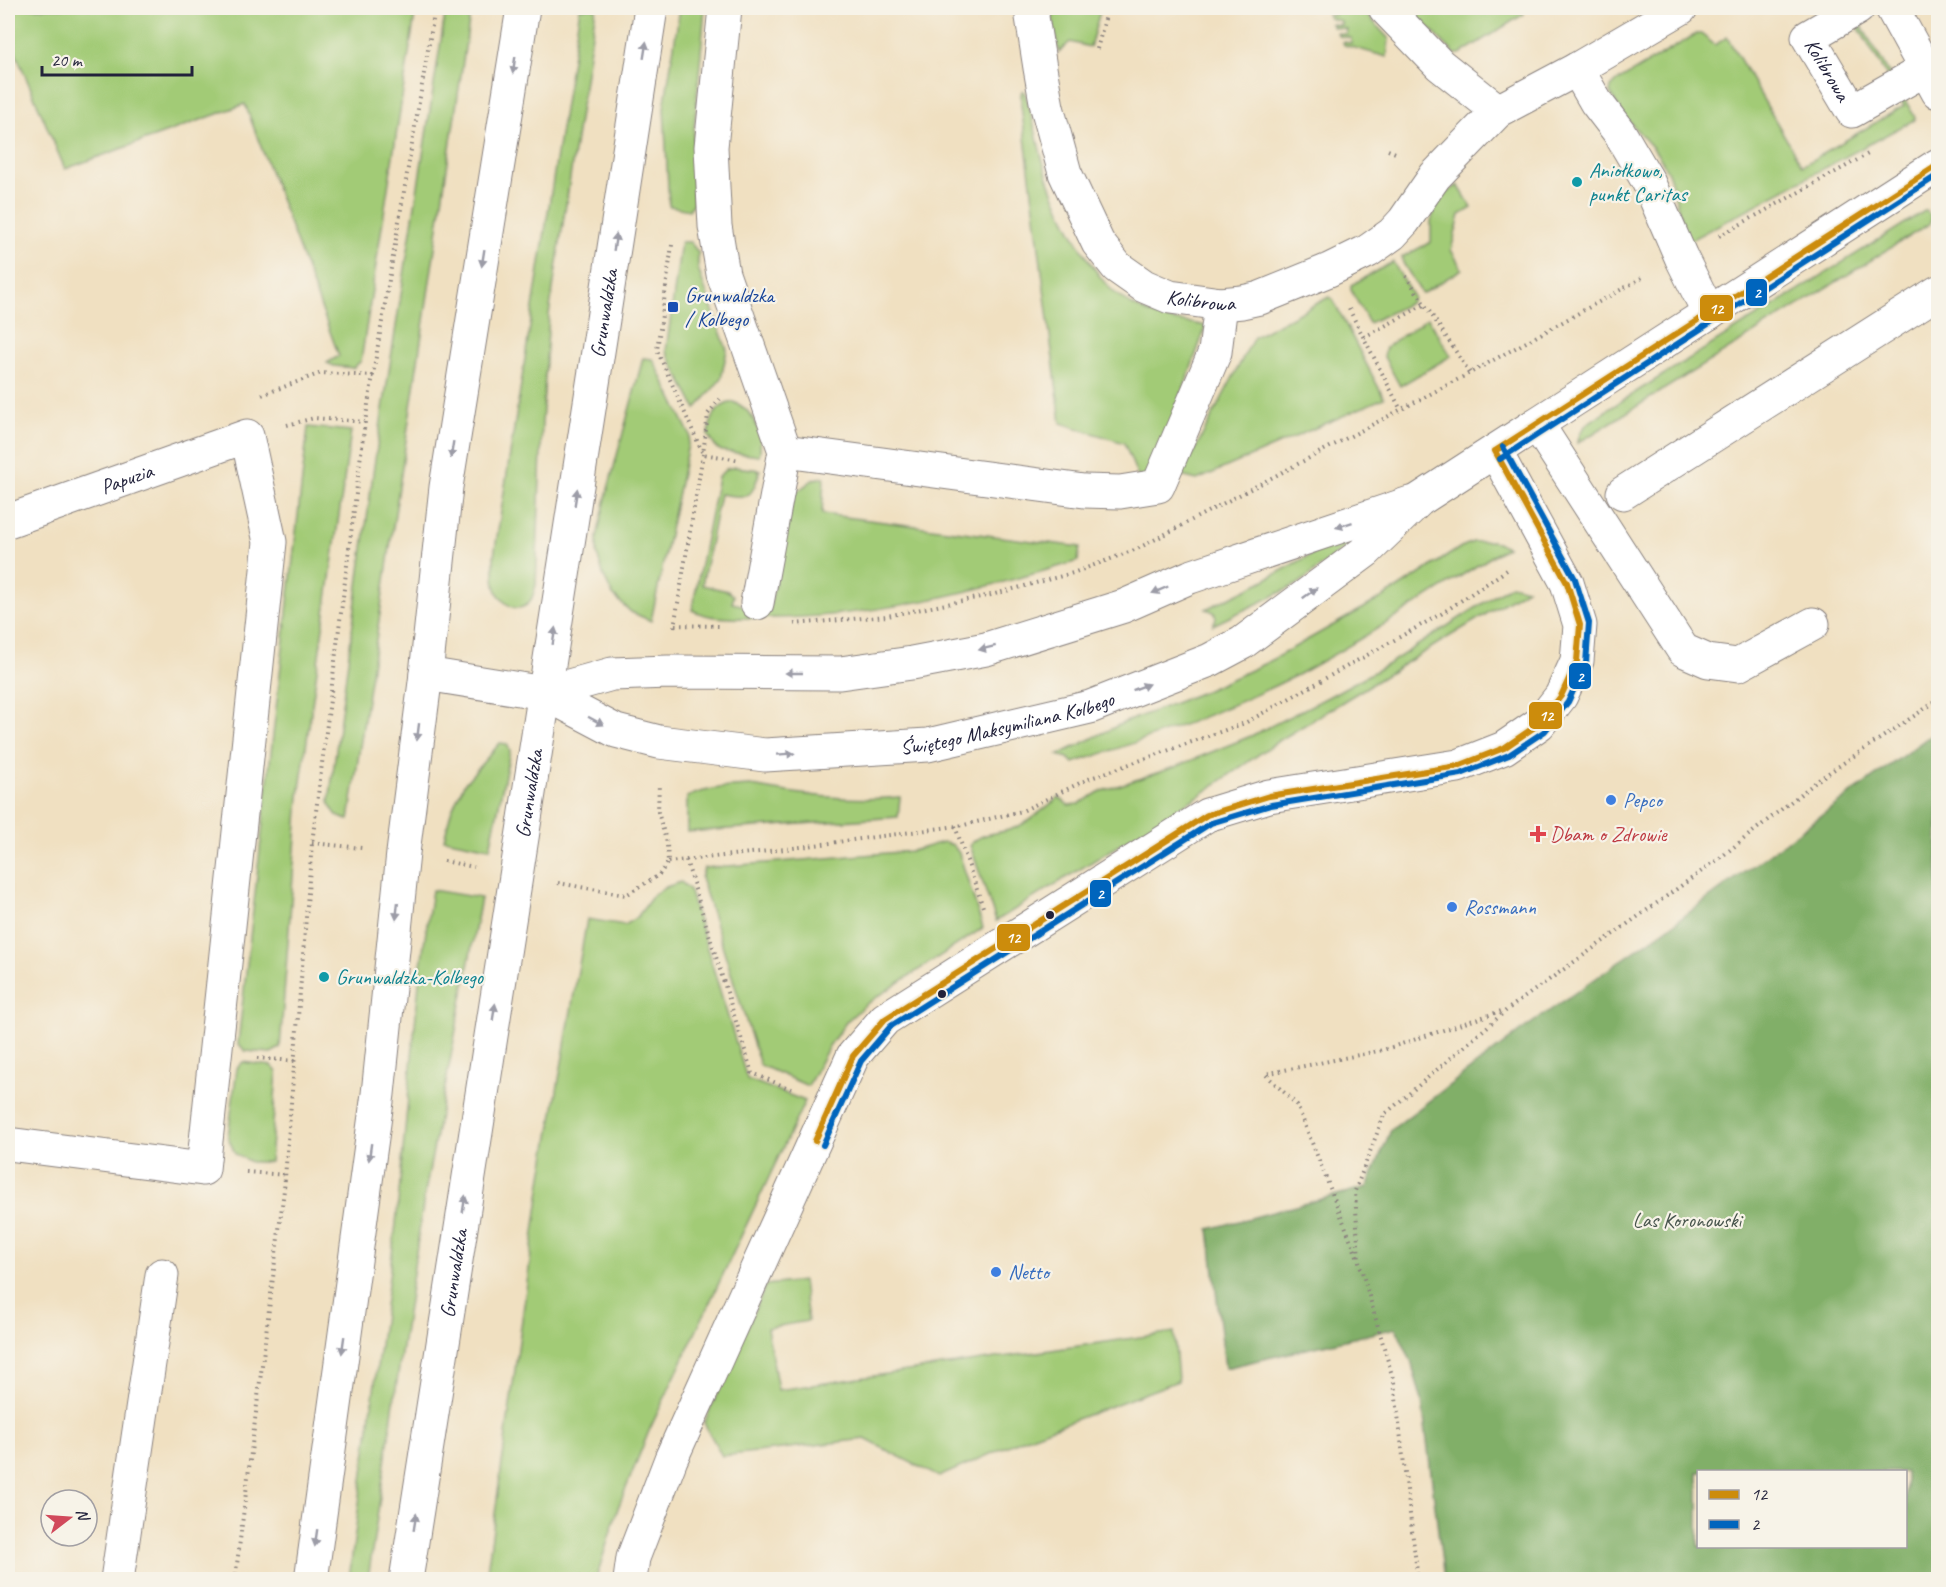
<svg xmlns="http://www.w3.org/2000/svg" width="1946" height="1587" font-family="Caveat,sans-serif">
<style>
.green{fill:#a2cb76;stroke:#627658;stroke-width:1.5}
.forest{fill:#81af67;stroke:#526851;stroke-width:1.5;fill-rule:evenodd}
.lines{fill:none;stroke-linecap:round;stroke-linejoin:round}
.minor-casing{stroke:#89817e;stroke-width:35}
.major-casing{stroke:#89817e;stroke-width:35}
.path{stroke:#89817e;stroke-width:4;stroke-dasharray:1.5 4.5;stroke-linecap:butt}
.minor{stroke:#fff;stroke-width:33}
.major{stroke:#fff;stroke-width:33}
.bus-1-casing{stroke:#f7f3e8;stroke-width:10}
.bus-2-casing{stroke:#f7f3e8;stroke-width:10}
.bus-1{stroke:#cc8c0c;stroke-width:6}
.bus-2{stroke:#0065bd;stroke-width:6}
.oneway{fill:#9c9ca7}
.culture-dot{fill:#0f9aa8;stroke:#f7f3e8;stroke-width:2}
.transit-dot{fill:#1a4fb4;stroke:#f7f3e8;stroke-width:2}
.shop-dot{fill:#3f7fe0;stroke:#f7f3e8;stroke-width:2}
.health-dot{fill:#e0444e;stroke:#f7f3e8;stroke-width:2}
.bus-dot{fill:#22223b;stroke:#f7f3e8;stroke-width:2}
.labels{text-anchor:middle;stroke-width:4.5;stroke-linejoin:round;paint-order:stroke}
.street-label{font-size:21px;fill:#22223b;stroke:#f7f3e8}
.culture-label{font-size:21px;fill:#0d838f;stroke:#f7f3e8;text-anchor:start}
.transit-label{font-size:21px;fill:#164399;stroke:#f7f3e8;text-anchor:start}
.shop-label{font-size:21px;fill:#366cbe;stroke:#f7f3e8;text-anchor:start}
.health-label{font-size:21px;fill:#be3a42;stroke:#f7f3e8;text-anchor:start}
.park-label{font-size:21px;fill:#48554d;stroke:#f7f3e8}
.line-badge{stroke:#f7f3e8;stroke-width:2}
.badge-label{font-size:16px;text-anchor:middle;font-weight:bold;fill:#fff}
</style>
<rect width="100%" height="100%" fill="#f7f3e8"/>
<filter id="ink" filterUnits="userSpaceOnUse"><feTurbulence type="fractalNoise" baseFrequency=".0167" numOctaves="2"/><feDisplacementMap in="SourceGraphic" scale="12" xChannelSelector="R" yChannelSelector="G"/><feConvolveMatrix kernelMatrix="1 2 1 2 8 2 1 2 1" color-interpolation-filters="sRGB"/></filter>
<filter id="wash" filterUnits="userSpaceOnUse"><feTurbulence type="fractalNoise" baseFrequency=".008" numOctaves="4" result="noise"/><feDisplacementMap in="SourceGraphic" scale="24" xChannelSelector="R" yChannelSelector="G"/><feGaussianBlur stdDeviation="1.35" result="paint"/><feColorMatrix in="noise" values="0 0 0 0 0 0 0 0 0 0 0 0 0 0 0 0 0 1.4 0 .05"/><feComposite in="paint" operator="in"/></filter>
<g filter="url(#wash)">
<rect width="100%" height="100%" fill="#f0e0c1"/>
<!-- green -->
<path class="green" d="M 8,8 L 416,8 L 361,361 L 353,368 L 334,366 L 327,363 L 339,356 L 245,104 L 65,169 L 8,35 Z
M 446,8 L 471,8 L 349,820 C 337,818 334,813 329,802 L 374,466 Z
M 580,8 L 596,8 L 549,315 L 542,423 L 536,585 C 534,592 532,602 525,606 C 513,613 500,600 496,589 C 493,580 494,566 494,556 Z
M 680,8 L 705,8 L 693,141 L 693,204 L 689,210 L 669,206 L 664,108 Z
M 1052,8 L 1101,8 L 1090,47 L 1070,42 L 1059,52 L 1054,28 Z
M 1323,8 L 1361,8 L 1389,39 L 1387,57 L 1344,45 L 1343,42 L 1351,43 L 1351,38 L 1339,36 L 1337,33 L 1346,34 L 1347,29 L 1333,27 L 1331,24 L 1341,25 L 1341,21 L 1329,18 L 1327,14 L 1335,15 L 1336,12 Z
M 1409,8 L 1520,8 L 1524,14 L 1460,54 L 1455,54 Z
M 1847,8 L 1851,8 L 1915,117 L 1914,120 L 1687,242 L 1670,177 L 1662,161 L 1653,148 L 1624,116 L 1610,93 L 1611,87 L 1616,82 L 1696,34 L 1701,34 L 1715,45 L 1727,37 L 1802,166 L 1904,106 Z
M 1022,91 L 1024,91 C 1032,113 1036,135 1042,158 C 1051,192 1066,224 1085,254 C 1095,270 1105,286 1120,297 C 1133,307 1154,316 1170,320 C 1183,322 1194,323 1206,326 L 1161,452 L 1141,484 L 1124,443 L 1061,423 L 1021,105 L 1021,94 Z
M 1458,185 L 1472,208 L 1460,215 L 1451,250 L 1462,269 L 1422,294 L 1403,263 L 1402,257 L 1431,242 L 1431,221 L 1438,198 Z
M 1926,210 L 1932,218 L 1929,224 L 1578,443 C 1579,428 1589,422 1601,414 Z
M 681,242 L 690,242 L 698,252 L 698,269 L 727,350 L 721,379 L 696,409 L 666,351 Z
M 1393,262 L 1413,297 L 1410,303 L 1369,323 L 1351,290 L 1351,285 Z
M 1329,297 L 1333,300 L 1384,398 L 1197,480 L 1181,476 L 1254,337 Z
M 1428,318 L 1451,356 L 1400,386 L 1384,357 L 1386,347 Z
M 643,358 L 653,359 L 690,435 L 651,621 L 631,612 L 613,595 L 604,577 L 597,554 L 597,537 L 608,489 Z
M 733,402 C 754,409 764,436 759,456 L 722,451 L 716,448 L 708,435 C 711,419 714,406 733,402 Z
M 308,427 L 351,431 L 299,796 L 280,1048 L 271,1053 L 245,1051 L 238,1043 Z
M 735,467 L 760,470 C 751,500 750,498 720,494 L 702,585 L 728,591 L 734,596 L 732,603 L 769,611 L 794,494 L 814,479 L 824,477 L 822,514 L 1080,547 L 1078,561 C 974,592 864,620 754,618 C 732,618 712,620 692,610 L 718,477 L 726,469 Z
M 1378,518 L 1383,518 L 1298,584 L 1213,625 L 1216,618 L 1214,612 L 1206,609 L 1261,582 Z
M 1492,541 L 1507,547 C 1437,590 1369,637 1297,675 C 1226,711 1150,739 1073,763 L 1068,758 L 1058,755 L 1123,723 L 1203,692 L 1268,662 L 1392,592 L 1461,547 L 1473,542 Z
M 1511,585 L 1527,589 L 1277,742 L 1197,797 L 996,921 L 970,845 C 983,831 995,835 1012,829 C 1030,822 1044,809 1059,797 L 1068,805 L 1079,804 L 1099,792 L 1175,767 L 1251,736 L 1328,697 L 1390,663 Z
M 500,743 L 507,744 L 510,751 L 490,848 L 444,839 L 451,812 L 464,784 Z
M 752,786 C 800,795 851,802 900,797 L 898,817 L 687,832 L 687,797 C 709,787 728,787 752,786 Z
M 943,842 L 953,845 L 959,853 L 983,928 L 866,1004 L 847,1021 L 829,1046 L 808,1086 L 760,1065 L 701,878 L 704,868 L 912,851 Z
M 681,882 L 689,889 L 747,1079 L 805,1101 L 649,1431 L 618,1508 L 596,1579 L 486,1579 L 541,1182 L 587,919 L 625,925 L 638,916 L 654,894 L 666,887 Z
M 432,890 L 481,898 L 424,1198 L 368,1579 L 349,1579 L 396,1224 L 420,972 Z
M 243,1062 L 272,1066 L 277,1072 L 270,1162 L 251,1162 L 235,1154 L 228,1137 L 237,1068 Z
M 803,1281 L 808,1321 L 767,1328 L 778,1390 L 1174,1332 L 1178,1381 L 1026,1438 L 939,1477 L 865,1439 L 722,1456 L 704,1423 L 766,1285 Z"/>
<!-- forest -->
<path class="forest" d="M 1938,730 L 1938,1579 L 1444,1579 L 1422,1401 L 1411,1361 L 1396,1328 L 1225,1368 L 1209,1229 L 1367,1187 L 1391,1130 L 1519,1032 L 1672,925 ZM 1698,1472 L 1906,1472 L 1906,1546 L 1698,1546 Z"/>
</g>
<g filter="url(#ink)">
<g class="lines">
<!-- minor casing -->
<g class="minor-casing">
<g id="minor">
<path d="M 725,8 L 711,147 L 715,226 L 723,274 L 785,451 L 1084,491 L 1120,492 L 1158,486 L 1215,352 L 1221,304"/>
<path id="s1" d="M 1033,8 L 1032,17 L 1040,68 L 1047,107 L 1065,173 L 1098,243 L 1117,267 L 1144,286 L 1170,297 L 1221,304 L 1242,302 L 1260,298 L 1329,270 L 1368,251 L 1392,234 L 1404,221 L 1435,176 L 1498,111 L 1577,69 L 1681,8"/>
<path d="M 1385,8 L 1440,65 L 1498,111"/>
<path id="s2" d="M 1858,8 L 1808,37 L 1852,111 L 1926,69"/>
<path d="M 1892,8 L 1938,92"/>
<path d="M 1577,69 L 1596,102 L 1619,132 L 1648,181 L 1681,257 L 1709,313"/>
<path d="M 1537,424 L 1683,650 L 1708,661 L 1738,665 L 1813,624"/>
<path d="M 1623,493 L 1938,292"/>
<path id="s3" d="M 8,521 L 247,436 L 270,542 L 203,1169 L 8,1144"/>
<path d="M 757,603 L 785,451"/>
<path d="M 117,1580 L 162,1275"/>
<path d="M 630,1580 L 633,1558 L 671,1459 L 853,1056 L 885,1019 L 1207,815 L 1269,796 L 1458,766 L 1504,748 L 1539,724 L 1561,696 L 1577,661 L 1580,625 L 1567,583 L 1495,451"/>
</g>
</g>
<!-- major casing -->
<g class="major-casing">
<g id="major">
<path id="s4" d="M 426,674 L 544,693 L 616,731 L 659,742 L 765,755 L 928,745 L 1090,707 L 1210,660 L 1242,643 L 1366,551 L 1419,500 L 1938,165"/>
<path d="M 544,693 L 612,674 L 668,672 L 840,673 L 912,663 L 986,649 L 1124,606 L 1190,577 L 1410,503"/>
<path d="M 311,1580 L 378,1094 L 403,853 L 426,674 L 446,487 L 523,8"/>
<path id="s5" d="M 406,1580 C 487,1055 571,532 651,8"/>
</g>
</g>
<!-- path -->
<path class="path" d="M 1097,49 L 1108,8
M 1388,150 L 1398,154
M 1719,236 L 1870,153
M 672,245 L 657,350 L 703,454 L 739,460
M 1406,276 L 1470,373
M 1349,309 L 1401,410
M 1364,337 L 1424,305
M 262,395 L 321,373 L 374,376
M 287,425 L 314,418 L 365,422
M 794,624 L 887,616 L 991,595 L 1073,573 L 1137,549 L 1470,373 L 1644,277
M 675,625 L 721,626
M 674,627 L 703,454 L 708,414 L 720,399
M 955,826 L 983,907
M 312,843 L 362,848
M 686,860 L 752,1073 L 791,1089
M 444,861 L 474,867
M 668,862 L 778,850 L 964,825 L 1022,811 L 1088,779 L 1245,723 L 1441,614 L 1510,568
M 558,883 L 626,895 L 659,875 L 668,862 L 667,844 L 658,812 L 659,783
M 257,1058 L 295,1061
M 246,1172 L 286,1175
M 1357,1256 L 1297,1105 L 1265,1074 L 1383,1050 L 1504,1010
M 235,1580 L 284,1190 L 312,843 L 365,422 L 435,8
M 1418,1580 L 1394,1382 L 1359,1261 L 1355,1191 L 1384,1115 L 1508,1009 L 1716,861 L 1821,778 L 1938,700"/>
<!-- minor -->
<use href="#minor" class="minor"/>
<!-- major -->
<use href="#major" class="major"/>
<!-- bus-1 casing -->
<g class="bus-1-casing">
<path id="bus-1" d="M 1495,451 L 1938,165
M 815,1141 L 853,1056 L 885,1019 L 1207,815 L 1269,796 L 1458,766 L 1504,748 L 1539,724 L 1561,696 L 1577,661 L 1580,625 L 1567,583 L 1495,451"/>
</g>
<!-- bus-2 casing -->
<g class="bus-2-casing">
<path id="bus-2" d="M 1500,459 L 1938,175
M 823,1145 L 861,1061 L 891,1026 L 1211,823 L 1271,805 L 1461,774 L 1509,755 L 1545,731 L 1568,702 L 1586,663 L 1589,623 L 1575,579 L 1503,447"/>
</g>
<!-- bus-1 -->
<use href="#bus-1" class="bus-1"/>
<!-- bus-2 -->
<use href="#bus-2" class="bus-2"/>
</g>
<!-- one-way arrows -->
<defs><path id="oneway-solid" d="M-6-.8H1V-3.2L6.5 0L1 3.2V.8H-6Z" transform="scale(1.5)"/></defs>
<g class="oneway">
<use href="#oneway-solid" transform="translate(645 50) rotate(-81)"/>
<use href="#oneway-solid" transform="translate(514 65) rotate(99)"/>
<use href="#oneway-solid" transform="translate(615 242) rotate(-81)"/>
<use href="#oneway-solid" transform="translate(483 258) rotate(99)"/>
<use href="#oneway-solid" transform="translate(452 450) rotate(99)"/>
<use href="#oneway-solid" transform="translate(576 497) rotate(-81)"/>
<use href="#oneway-solid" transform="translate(1344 525) rotate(162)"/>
<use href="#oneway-solid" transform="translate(1160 590) rotate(157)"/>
<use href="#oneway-solid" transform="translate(1310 593) rotate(-36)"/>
<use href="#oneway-solid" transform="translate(554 636) rotate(-81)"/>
<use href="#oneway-solid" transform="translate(987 648) rotate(166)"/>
<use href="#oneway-solid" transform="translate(794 673) rotate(180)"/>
<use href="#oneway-solid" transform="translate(1141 687) rotate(-21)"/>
<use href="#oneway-solid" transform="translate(596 721) rotate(28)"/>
<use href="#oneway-solid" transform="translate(418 732) rotate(97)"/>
<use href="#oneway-solid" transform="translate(786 754) rotate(-4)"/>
<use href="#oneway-solid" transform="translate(397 911) rotate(96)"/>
<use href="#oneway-solid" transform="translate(494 1012) rotate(-81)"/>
<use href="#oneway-solid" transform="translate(370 1152) rotate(98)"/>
<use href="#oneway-solid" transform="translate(464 1204) rotate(-81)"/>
<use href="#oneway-solid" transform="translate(343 1345) rotate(98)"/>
<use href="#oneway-solid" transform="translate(415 1522) rotate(-81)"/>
<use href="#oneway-solid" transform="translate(316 1538) rotate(98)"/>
</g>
</g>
<!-- markers -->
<g class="culture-dot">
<circle cx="1577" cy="182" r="6"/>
<circle cx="324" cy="977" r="6"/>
</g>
<rect class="transit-dot" x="667" y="301" width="12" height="12" rx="3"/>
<g class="shop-dot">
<circle cx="1611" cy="800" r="6"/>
<circle cx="1452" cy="907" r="6"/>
<circle cx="996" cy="1272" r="6"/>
</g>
<path class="health-dot" d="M1535 825h6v6h6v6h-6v6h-6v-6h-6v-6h6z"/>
<g class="bus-dot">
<circle cx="1050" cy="915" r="5"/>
<circle cx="942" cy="994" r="5"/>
</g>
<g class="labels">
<!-- street labels -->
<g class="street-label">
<text dy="7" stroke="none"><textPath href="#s2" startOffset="96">Kolibrowa</textPath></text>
<text dy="7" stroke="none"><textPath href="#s1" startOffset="369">Kolibrowa</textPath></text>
<text dy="7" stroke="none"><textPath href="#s5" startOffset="1282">Grunwaldzka</textPath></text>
<text dy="7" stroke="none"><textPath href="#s3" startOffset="126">Papuzia</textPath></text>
<text dy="7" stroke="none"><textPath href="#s4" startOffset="597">Świętego Maksymiliana Kolbego</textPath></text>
<text dy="7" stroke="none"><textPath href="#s5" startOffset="796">Grunwaldzka</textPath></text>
<text dy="7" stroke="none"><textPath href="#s5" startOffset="310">Grunwaldzka</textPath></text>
</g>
<!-- culture labels -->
<g class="culture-label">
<text x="1589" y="177">Aniołkowo,<tspan x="1589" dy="24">punkt Caritas</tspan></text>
<text x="336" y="984">Grunwaldzka-Kolbego</text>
</g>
<!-- transit labels -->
<g class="transit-label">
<text x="685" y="302">Grunwaldzka<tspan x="685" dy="24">/ Kolbego</tspan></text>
</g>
<!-- shop labels -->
<g class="shop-label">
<text x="1623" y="807">Pepco</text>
<text x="1464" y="914">Rossmann</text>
<text x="1008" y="1279">Netto</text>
</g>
<!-- health labels -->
<g class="health-label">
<text x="1550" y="841">Dbam o Zdrowie</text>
</g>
<!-- park labels -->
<g class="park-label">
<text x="1687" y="1227">Las Koronowski</text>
</g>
</g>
<g class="line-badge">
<rect x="1745" y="278" width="23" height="29" rx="6" fill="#0065bd"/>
<rect x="1699" y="294" width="35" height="28" rx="6" fill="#cc8c0c"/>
<rect x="1568" y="662" width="24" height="28" rx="6" fill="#0065bd"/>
<rect x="1528" y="701" width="35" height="29" rx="6" fill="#cc8c0c"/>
<rect x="1089" y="879" width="23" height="29" rx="6" fill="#0065bd"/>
<rect x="996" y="923" width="35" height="29" rx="6" fill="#cc8c0c"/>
</g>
<g class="badge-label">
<text x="1757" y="298">2</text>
<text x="1716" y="314">12</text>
<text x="1580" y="682">2</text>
<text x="1546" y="721">12</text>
<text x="1100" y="899">2</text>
<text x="1013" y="943">12</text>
</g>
<!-- margin -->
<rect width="1946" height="1587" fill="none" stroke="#f7f3e8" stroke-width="30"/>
<!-- legend -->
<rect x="1697" y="1470" width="210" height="78" fill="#f7f3e8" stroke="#a29fa3" stroke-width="1.5"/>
<rect x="1709" y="1490" width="30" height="9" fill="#cc8c0c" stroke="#a29fa3" stroke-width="1.5"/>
<text x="1751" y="1500" font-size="18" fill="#22223b">12</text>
<rect x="1709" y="1520" width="30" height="9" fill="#0065bd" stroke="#a29fa3" stroke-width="1.5"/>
<text x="1751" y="1530" font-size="18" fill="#22223b">2</text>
<!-- north arrow -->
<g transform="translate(69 1518) rotate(73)"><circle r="28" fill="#f7f3e8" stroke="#a29fa3" stroke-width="1.5"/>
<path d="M0-4.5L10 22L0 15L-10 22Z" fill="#d1495b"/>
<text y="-9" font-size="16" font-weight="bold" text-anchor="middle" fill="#22223b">N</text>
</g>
<!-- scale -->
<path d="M42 66v9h150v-9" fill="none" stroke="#22223b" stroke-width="3"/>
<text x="51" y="66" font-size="18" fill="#22223b" stroke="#f7f3e8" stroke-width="4.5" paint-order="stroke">20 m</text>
</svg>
